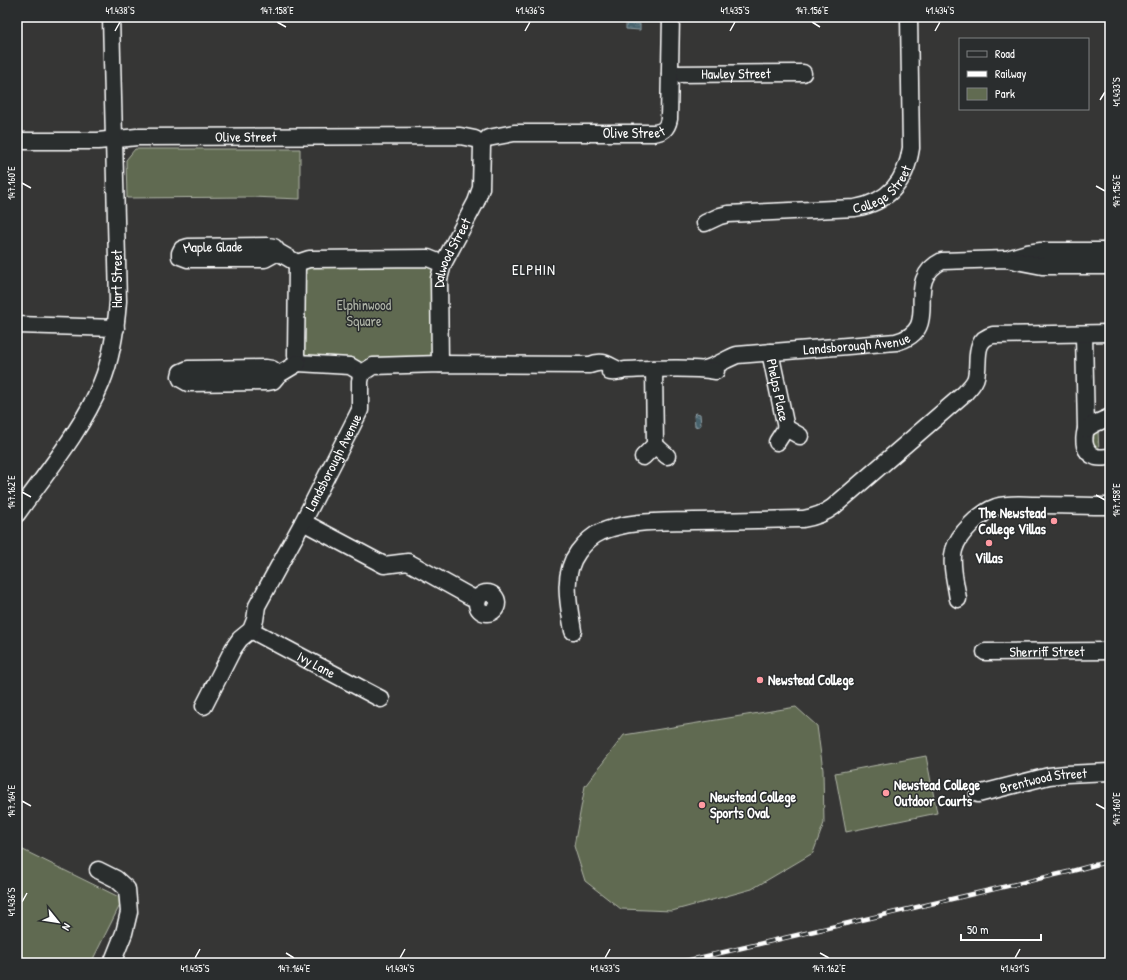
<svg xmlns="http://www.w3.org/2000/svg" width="1127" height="980" font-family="'Patrick Hand',sans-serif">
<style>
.grass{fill:url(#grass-dots);stroke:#b0b5a8}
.park{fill:#616b51;stroke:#b0b5a8}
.water{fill:url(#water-waves);stroke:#91a1a7}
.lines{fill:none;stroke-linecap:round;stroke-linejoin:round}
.minor-casing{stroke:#fff;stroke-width:19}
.minor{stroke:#2a2d2e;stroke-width:16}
.rail-casing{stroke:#fff;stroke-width:4.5}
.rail{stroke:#2a2d2e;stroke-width:3;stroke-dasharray:9;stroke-linecap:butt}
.ticks{fill:none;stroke:#fff;stroke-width:1.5}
.poi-dot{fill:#ff9aa2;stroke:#2a2d2e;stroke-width:1.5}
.labels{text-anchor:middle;stroke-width:3;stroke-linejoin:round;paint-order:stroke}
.street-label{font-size:14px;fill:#fff;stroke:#2a2d2e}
.park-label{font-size:14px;fill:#b0b5a8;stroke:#2a2d2e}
.poi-label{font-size:14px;font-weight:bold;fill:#fff;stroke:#2a2d2e;text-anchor:start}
.neighbourhood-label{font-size:15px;letter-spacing:1px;fill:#fff;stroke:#2a2d2e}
.neatline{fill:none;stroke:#fff;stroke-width:1.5}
.ticks-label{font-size:10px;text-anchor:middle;fill:#fff}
</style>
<defs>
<pattern id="grass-dots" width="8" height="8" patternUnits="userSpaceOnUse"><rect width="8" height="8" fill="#616b51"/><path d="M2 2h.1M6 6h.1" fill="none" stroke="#79816b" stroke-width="1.8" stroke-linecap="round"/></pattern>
<pattern id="water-waves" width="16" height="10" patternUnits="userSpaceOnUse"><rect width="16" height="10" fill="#47626c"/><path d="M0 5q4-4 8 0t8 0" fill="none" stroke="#637a82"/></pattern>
</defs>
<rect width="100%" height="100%" fill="#363635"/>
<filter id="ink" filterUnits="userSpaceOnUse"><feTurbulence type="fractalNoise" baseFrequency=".025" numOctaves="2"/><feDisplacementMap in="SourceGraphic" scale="8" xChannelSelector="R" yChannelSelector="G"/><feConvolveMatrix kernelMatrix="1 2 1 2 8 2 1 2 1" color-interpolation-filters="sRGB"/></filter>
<g filter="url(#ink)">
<!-- grass -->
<path class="grass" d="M 1098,430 L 1099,452 L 1091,446 L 1091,436 Z"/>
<!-- park -->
<path class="park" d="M 135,149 L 300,149 L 300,199 L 251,197 L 127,198 L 126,160 Z
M 428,264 L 434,267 L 433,356 L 365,366 L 303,358 L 301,273 L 306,265 Z
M 796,707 L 817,726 L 823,770 L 824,823 L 813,853 L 752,889 L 672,911 L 621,909 L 585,881 L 574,846 L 585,786 L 624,735 Z
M 926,756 L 937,813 L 846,832 L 835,773 Z
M 17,847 L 123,899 L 91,963 L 17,963 Z"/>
<!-- water -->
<path class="water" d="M 626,24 L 640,24 L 640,30 L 626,29 Z
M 696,413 L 700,414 L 701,425 L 698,427 L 695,426 L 694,415 Z"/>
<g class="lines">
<!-- minor casing -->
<g class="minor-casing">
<g id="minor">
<path id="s1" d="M 670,74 L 803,73"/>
<path id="s2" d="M 488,138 L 514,133 L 653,133 C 663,132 667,129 669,119 L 671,17"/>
<path id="s3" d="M 17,141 L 98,141 L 137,137 L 460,136 L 475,139"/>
<path id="s4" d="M 705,223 L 720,216 L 728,214 L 855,208 C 889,202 906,181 911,148 L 909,17"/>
<path id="s5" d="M 278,252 L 265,259 L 188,259 L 180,256 L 180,253 L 182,249 L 188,247 L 268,246 L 274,247 L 278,252 L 297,263"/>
<path d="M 1010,258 L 1027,253 L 1041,251 L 1110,251"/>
<path d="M 17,325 L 116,328"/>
<path d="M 1084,335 L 1086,429 C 1083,440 1083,453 1096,457 C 1100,458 1106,457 1110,457"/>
<path id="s6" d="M 770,352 L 786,428 L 800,436"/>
<path id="s7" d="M 440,364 L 439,279 L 443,264 L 476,202 L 481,188 L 482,145"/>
<path id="s8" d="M 705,369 C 717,366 726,359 737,355 L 896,342 C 946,329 899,282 942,261 L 1006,259 L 1042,266 L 1110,266"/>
<path d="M 610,372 C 615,373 620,371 625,370 C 655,369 687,367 716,371"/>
<path d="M 362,373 L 350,366 L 298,363 L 296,355 L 297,263 L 309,259 L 428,258 L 443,264"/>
<path d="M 278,375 L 272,369 L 266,368 L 188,369 L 181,372 L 180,376 L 181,379 L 188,383 L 268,382 L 273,381 L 278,375 L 298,363"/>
<path d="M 1086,429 L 1094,424 L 1110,417"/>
<path d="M 777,442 L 786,428"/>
<path d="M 655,445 L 667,456"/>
<path d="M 643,457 L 655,445 L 654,369"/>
<path d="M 17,514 C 46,473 82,430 101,384 C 112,358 116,329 118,301 L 111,17"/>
<path d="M 303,522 L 384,565 L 408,562 L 469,596 L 478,600"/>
<circle cx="487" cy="603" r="10"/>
<path d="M 958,599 C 956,584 950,564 954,550 C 958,534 981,512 996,507 C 1009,503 1023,505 1036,505 C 1061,505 1085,506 1110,506"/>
<path id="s9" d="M 251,630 L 381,699"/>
<path d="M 573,631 C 569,606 561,575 578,552 C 584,544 591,536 601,532 C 629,520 663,522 693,521 C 730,521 766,520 803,519 C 814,517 824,514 833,507 L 965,393 C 969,388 975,383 976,377 C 980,361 972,340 993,335 L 1110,333"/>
<path id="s10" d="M 985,652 L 1110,651"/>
<path id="s11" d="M 204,706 L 233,649 L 240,639 L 251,630 L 255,620 L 257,606 L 303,522 L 352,426 L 360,410 L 360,381 L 362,373 L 373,366 L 440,364 L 590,365 C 604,359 608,366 621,371"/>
<path id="s12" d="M 978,794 L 1049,776 L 1066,774 L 1110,772"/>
<path d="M 98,870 L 116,879 L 127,889 L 129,912 L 124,933 L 112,963"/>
</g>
</g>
<!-- minor -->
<use href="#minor" class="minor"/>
<!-- rail casing -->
<g class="rail-casing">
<path id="rail" d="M 677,963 L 1072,871 L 1110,861"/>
</g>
<!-- rail -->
<use href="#rail" class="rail"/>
</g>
</g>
<!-- ticks -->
<path class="ticks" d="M 277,22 L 286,27M 812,22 L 820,27M 115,31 L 120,22M 525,31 L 530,22M 730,31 L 735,22M 935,31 L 940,22M 1100,100 L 1105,92M 22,183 L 31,188M 1096,186 L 1105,191M 22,492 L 31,497M 1096,495 L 1105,500M 22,801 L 31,806M 1096,804 L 1105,809M 22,902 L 27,893M 286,953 L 294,958M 820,953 L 829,958M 195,958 L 200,949M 400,958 L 405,949M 605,958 L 610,949M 1015,958 L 1020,949"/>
<!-- markers -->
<g class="poi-dot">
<circle cx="1054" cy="521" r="4"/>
<circle cx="989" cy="543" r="4"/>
<circle cx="760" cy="680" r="4"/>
<circle cx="886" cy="793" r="4"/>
<circle cx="702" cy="805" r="4"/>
</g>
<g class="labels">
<!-- street labels -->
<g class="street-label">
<text dy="5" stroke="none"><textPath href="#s1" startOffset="66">Hawley Street</textPath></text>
<text dy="5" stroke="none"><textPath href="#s2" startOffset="146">Olive Street</textPath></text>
<text dy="5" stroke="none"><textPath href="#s3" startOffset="229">Olive Street</textPath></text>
<text dy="5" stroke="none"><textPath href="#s4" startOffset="186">College Street</textPath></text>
<text dy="5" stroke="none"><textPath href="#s5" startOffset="139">Maple Glade</textPath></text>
<text dy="5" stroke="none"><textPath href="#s7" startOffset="114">Dalwood Street</textPath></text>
<text transform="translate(117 279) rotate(-90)" y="5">Hart Street</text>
<text dy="5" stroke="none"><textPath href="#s8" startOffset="155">Landsborough Avenue</textPath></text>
<text dy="5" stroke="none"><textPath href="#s6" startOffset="39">Phelps Place</textPath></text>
<text dy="5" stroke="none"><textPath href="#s11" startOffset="278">Landsborough Avenue</textPath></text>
<text dy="5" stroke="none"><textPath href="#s10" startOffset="62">Sherriff Street</textPath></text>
<text dy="5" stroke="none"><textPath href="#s9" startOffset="74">Ivy Lane</textPath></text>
<text dy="5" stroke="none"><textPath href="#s12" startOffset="67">Brentwood Street</textPath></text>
</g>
<!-- park labels -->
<g class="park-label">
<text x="364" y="310">Elphinwood<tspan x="364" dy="16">Square</tspan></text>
</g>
<!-- poi labels -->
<g class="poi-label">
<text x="1046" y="518" text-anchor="end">The Newstead<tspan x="1046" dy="16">College Villas</tspan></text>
<text x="989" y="563" text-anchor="middle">Villas</text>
<text x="768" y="685">Newstead College</text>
<text x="894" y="790">Newstead College<tspan x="894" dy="16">Outdoor Courts</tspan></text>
<text x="710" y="802">Newstead College<tspan x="710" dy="16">Sports Oval</tspan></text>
</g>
<!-- neighbourhood labels -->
<g class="neighbourhood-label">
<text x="534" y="275">ELPHIN</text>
</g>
</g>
<!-- margin -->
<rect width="1127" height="980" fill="none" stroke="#2a2d2e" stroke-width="44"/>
<!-- legend -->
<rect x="959" y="38" width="130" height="72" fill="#2a2d2e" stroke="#7f8182"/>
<rect x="967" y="51" width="20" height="6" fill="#2a2d2e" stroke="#7f8182"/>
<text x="995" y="58" font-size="12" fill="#ffffff">Road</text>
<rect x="967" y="71" width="20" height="6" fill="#ffffff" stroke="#7f8182"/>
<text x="995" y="78" font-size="12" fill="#ffffff">Railway</text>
<rect x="967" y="88" width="20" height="12" fill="#616b51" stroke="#7f8182"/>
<text x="995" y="98" font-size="12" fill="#ffffff">Park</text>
<!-- north arrow -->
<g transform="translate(58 922) rotate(120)" stroke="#2a2d2e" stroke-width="3" paint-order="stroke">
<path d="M0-3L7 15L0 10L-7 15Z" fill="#ffffff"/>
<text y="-6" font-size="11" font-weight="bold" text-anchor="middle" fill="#ffffff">N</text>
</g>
<!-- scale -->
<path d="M961 934v6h80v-6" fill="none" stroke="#ffffff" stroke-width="2"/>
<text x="967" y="934" font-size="12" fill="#ffffff" stroke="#2a2d2e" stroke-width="3" paint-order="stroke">50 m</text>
<rect x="22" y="22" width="1083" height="936" class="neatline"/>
<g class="ticks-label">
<text x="120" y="14">41.438°S</text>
<text x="277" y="14">147.158°E</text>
<text x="530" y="14">41.436°S</text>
<text x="735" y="14">41.435°S</text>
<text x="812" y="14">147.156°E</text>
<text x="940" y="14">41.434°S</text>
<text transform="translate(1116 92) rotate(-90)" y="4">41.433°S</text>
<text transform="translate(11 183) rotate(-90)" y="4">147.160°E</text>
<text transform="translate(1116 191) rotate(-90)" y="4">147.156°E</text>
<text transform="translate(11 492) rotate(-90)" y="4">147.162°E</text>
<text transform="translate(1116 500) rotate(-90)" y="4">147.158°E</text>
<text transform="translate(11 801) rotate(-90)" y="4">147.164°E</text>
<text transform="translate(1116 809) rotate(-90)" y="4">147.160°E</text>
<text transform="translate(11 902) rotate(-90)" y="4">41.436°S</text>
<text x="195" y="972">41.435°S</text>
<text x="294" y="972">147.164°E</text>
<text x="400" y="972">41.434°S</text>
<text x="605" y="972">41.433°S</text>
<text x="829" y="972">147.162°E</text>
<text x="1015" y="972">41.431°S</text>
</g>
</svg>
